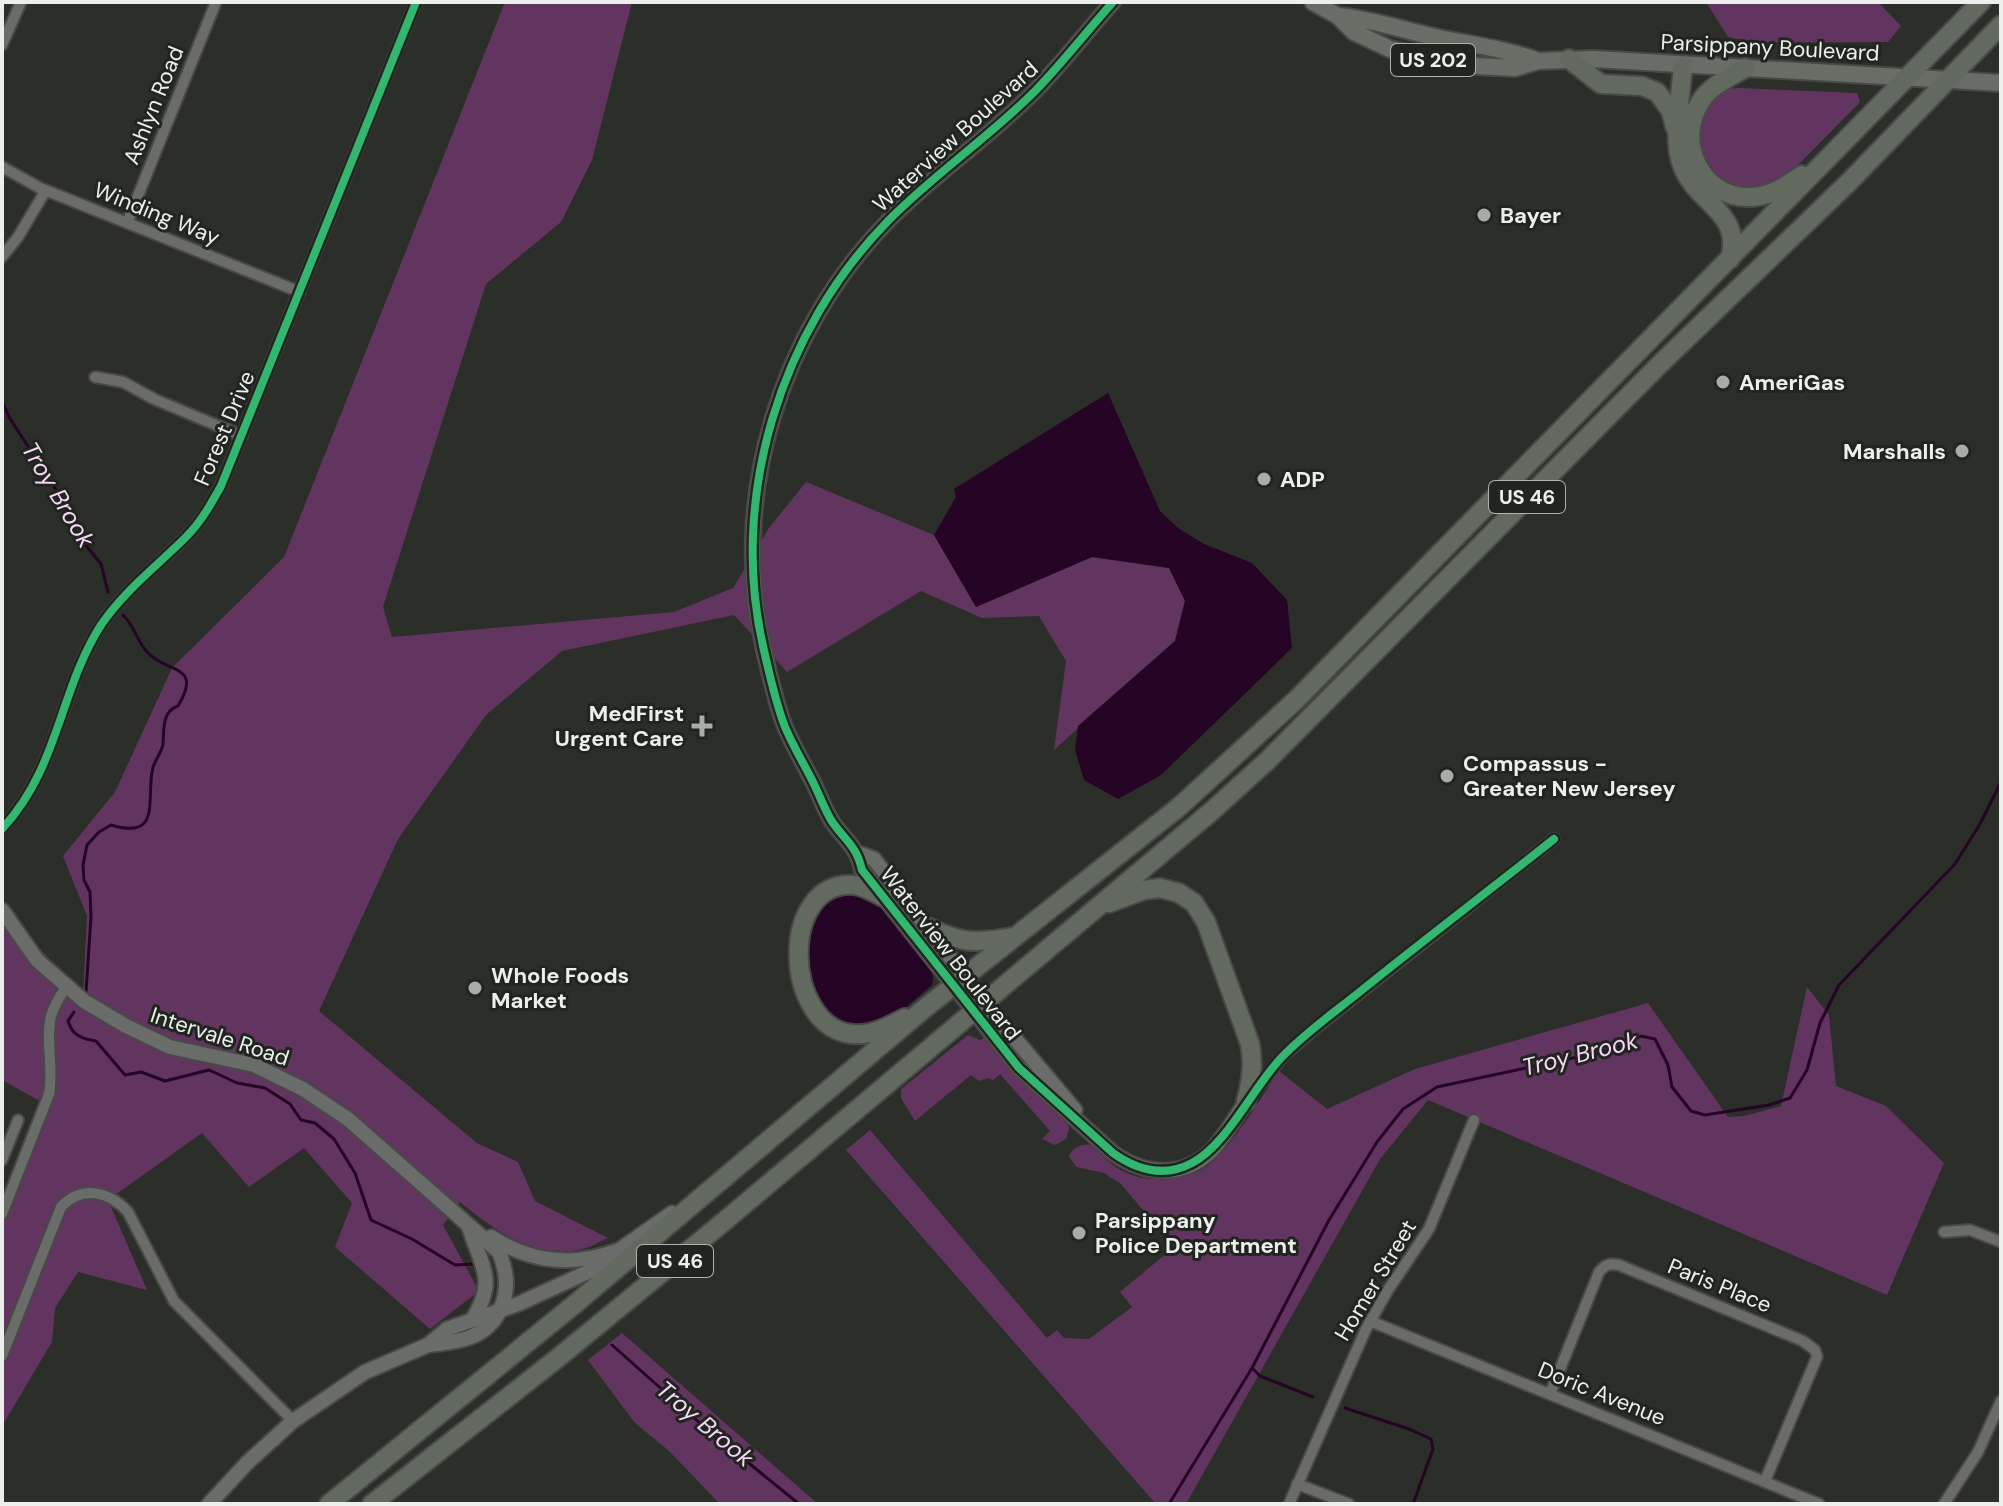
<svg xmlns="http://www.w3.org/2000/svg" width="2003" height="1506" font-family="'DM Sans',sans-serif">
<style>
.green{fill:#623560}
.water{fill:#250425}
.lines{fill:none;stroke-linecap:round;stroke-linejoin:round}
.stream{stroke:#250425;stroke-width:3}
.minor-casing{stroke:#484947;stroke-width:14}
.tertiary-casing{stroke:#484947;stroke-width:18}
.secondary-casing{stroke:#484947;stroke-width:18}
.primary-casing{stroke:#484947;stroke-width:20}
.trunk-casing{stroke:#484947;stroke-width:22}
.minor{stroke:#6a6c69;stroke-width:10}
.tertiary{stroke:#6a6c69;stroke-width:14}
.secondary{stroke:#6a6c69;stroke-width:14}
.primary{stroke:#686d65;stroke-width:16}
.trunk{stroke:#62695f;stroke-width:18}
.cycleway-casing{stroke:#212520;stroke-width:13}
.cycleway{stroke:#33b770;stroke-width:8}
.poi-dot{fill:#a9aba7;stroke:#212520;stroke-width:3}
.labels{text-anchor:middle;stroke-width:6;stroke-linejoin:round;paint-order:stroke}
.shield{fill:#212520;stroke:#afb2ae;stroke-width:2}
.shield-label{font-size:20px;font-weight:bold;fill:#ecefeb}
.street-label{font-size:22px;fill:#ecefeb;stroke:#212520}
.poi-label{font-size:22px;font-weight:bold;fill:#ecefeb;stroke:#212520;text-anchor:start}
.water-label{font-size:24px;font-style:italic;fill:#f8d7f6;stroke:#212520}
</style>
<rect width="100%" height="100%" fill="#2c2e2a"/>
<!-- green -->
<path class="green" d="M 505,2 L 632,2 L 592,160 L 561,222 L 486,284 L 383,607 L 392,637 L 674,612 L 733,588 L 769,528 L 806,482 L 934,535 L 976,607 L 1092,557 L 1169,568 L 1185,601 L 1175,641 L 1054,750 L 1066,661 L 1039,616 L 982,618 L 921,591 L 787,672 L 734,615 L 562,651 L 486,715 L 398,839 L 319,1011 L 477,1143 L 518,1162 L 535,1201 L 608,1238 C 599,1242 589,1248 579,1250 C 532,1258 494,1230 460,1202 L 443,1225 L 479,1291 L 430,1329 L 335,1247 L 352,1203 L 304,1148 L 249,1187 L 202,1133 L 108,1200 L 147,1290 L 78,1272 L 55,1308 L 52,1342 L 2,1426 L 2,1205 L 45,1104 L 2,1080 L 2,907 L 83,996 L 87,916 L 63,856 L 115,792 L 172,668 L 284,557 Z
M 1706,2 L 1878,2 L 1901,26 L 1888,42 L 1758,43 L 1728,37 Z
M 1739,88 L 1857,93 L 1860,102 L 1787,176 C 1769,187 1737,198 1719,182 C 1710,174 1703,159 1696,149 L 1704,102 L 1725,89 Z
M 1807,987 L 1829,1015 L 1836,1086 L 1886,1106 L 1944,1163 L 1887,1295 L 1428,1100 L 1380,1159 L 1186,1504 L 1156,1504 L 846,1150 L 870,1130 L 1047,1338 L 1057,1330 L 1064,1338 L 1089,1339 L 1132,1307 L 1120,1292 L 1174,1247 L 1121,1184 L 1104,1173 L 1076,1167 L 1069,1156 C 1073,1147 1083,1143 1092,1145 C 1113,1168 1129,1180 1161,1179 C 1176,1179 1190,1176 1203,1169 C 1226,1157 1263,1094 1279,1071 L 1327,1109 L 1415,1069 L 1648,1003 L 1728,1117 L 1744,1116 L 1781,1106 Z
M 968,1035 L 980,1040 L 986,1037 L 1023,1080 L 1067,1122 L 1069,1128 L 1066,1139 L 1055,1145 L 1042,1139 L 1050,1131 L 1000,1074 L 993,1080 L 988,1078 L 979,1081 L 971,1075 L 915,1121 L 901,1098 L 901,1089 Z
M 622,1333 L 818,1504 L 720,1504 L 668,1450 L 635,1423 L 588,1360 Z"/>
<!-- water -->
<path class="water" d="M 1108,393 L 1160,511 L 1178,528 L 1204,544 L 1252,563 L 1287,600 L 1292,648 L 1161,775 L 1118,799 L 1084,780 L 1075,750 L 1078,726 L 1175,641 L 1185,601 L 1169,568 L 1092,557 L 976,607 L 934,535 L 956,497 L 954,489 Z
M 855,892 C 888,903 908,940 929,966 L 933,976 L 932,985 L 889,1022 L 847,1027 L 820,1008 L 805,963 L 809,924 L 827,898 Z"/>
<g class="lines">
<!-- stream -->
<path class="stream" d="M 2,401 L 9,417 L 60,496 L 76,533 L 101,564 L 108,592
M 86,992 L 91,917 L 90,892 L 84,880 L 83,865 L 87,845 L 99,832 L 111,825 C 160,840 147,803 152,772 C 153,761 162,753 163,744 C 164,729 162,711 178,706 C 203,664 168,674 148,653 C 137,642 135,626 123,615
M 74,1012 L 68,1021 C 72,1035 82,1039 96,1041 L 125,1075 L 141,1072 L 165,1081 L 209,1070 L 237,1083 L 265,1088 L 290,1104 L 301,1120 L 315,1123 L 334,1139 L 355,1173 L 371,1220 L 412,1239 L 455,1265 L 474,1264
M 612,1345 L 702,1425 L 799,1504
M 1252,1368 L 1260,1376 L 1313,1397
M 1345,1408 L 1409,1429 L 1431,1439 L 1433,1449 L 1413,1504
M 1169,1504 L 1252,1368 L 1329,1220 L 1377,1142 L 1403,1109 L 1437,1087 L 1615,1049 L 1641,1036 L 1655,1039 L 1668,1065 L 1672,1087 L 1691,1111 L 1705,1115 L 1769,1105 L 1790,1098 L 1807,1070 L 1820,1023 L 1839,985 L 1955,864 L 1980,824 L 2001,782"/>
<!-- minor casing -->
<g class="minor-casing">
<path id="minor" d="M 2,45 L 21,2
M 2,167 L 40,188 L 300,292
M 127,223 L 216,2
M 2,257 L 18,237 L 46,190
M 95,377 L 123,382 L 154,399 L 242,436
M 2,829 C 59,768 59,691 101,625 C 124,591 157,566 186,537 C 201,522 211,504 221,486 L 416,2
M 1252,1095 L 1283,1056 L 1313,1030 L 1554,839
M 2,1160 L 18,1120
M 2,1214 L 49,1094 C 54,1068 45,1040 51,1016 C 54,1005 60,996 66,987
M 1944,1232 L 1970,1230 L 2001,1242
M 1370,1321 L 1819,1504
M 2,1356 L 61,1207 C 82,1185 109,1191 128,1212 L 174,1301 L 293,1421
M 1550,1394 L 1599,1272 C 1605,1265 1609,1263 1619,1265 L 1803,1341 L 1815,1350 L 1817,1357 L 1765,1481
M 1297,1484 L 1349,1504
M 1289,1504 L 1366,1329 L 1388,1290 L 1429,1229 L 1474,1120
M 1944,1504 L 1978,1452 L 2001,1401"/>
</g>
<!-- tertiary casing -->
<g class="tertiary-casing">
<path id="tertiary" d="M 1113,2 C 1087,31 1064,61 1037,89 C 991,136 934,174 888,221 C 781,330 729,496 763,646 C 769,673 775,701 785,727 C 793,746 804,764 813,782 C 819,794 824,808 831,820 C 844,840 856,844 862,870 L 1019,1068 L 1113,1153 C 1144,1175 1183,1179 1212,1150 C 1225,1136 1235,1118 1246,1102
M 858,853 L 874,859 L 1000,1021 L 1075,1110
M 2,910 L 37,960 L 84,1001 L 126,1026 L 170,1047 L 254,1065 L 303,1089 L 348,1119 L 499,1252 C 507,1272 509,1288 501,1308
M 469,1227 C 481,1266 498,1280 472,1320
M 491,1237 C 530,1262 573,1267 616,1251"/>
</g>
<!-- secondary casing -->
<g class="secondary-casing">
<path id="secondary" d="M 428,1345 C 459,1342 487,1339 501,1308
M 209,1504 L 247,1463 L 293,1421 L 365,1372 L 428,1345 L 447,1329 L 518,1304 L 588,1272 L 672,1213"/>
</g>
<!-- primary casing -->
<g class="primary-casing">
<path id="primary" d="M 1313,2 L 1338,16 L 1354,32 L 1390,49 L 1455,65 L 1515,68 L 1538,61 L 1594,59 L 2001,83
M 1338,16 C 1372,19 1402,30 1435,37 C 1470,45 1504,48 1538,61"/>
</g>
<!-- trunk casing -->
<g class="trunk-casing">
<path id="trunk" d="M 1569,59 L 1601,84 L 1642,86 L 1657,92 L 1671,111 L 1675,127
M 1683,66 C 1681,93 1672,140 1682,165 C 1696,204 1743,211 1730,259
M 1745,68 C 1730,77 1710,86 1701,101 C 1674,141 1701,200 1752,197 C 1771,196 1786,186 1802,175
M 883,897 C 874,892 864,886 854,885 C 778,880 783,1027 852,1034 C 871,1036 888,1027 905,1018
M 1109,903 L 1144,890 L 1160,888 L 1179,893 L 1194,903 L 1206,922 L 1250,1044 C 1254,1065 1251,1082 1246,1102
M 925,926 C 960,943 974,944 1012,937
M 329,1504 L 575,1304 L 925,1008 L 1179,807 L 1297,699 L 1981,2
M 372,1504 L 559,1357 L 715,1229 L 1213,810 L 1267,761 L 1660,364 L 1849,182 L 2001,25"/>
</g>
<!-- minor -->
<use href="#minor" class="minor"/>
<!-- tertiary -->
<use href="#tertiary" class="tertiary"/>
<!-- secondary -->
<use href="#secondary" class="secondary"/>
<!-- primary -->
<use href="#primary" class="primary"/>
<!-- trunk -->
<use href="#trunk" class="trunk"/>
<!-- cycleway casing -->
<g class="cycleway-casing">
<path id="cycleway" d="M 1113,2 C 1087,31 1064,61 1037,89 C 991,136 934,174 888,221 C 781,330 729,496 763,646 C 769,673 775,701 785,727 C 793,746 804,764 813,782 C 819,794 824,808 831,820 C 844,840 856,844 862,870 L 1019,1068 L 1113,1153 C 1137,1170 1164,1178 1192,1163 C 1227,1145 1253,1087 1282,1057 C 1306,1032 1335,1012 1362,990 C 1425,939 1490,890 1554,839
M 2,829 C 59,768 59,691 101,625 C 124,591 157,566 186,537 C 201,522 211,504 221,486 L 416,2"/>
</g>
<!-- cycleway -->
<use href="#cycleway" class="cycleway"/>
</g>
<!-- markers -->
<g class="poi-dot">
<circle cx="1484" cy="215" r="8"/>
<circle cx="1723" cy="382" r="8"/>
<circle cx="1962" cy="451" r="8"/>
<circle cx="1264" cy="479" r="8"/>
<path d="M698 714h8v8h8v8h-8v8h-8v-8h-8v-8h8z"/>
<circle cx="1447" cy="776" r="8"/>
<circle cx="475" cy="988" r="8"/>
<circle cx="1079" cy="1233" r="8"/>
</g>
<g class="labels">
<!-- shield labels -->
<g class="shield">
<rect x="1391" y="44" width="84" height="32" rx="6"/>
<rect x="1489" y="481" width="76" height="32" rx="6"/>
<rect x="637" y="1245" width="76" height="32" rx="6"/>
</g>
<g class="shield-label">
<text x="1433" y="67">US 202</text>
<text x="1527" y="504">US 46</text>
<text x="675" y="1268">US 46</text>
</g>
<!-- street labels -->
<g class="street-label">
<text transform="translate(1770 47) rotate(3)" y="8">Parsippany Boulevard</text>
<text transform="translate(153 105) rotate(-68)" y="8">Ashlyn Road</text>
<text transform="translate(955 136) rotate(-42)" y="8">Waterview Boulevard</text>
<text transform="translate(157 213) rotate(22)" y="8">Winding Way</text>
<text transform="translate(224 428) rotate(-67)" y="8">Forest Drive</text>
<text transform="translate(951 953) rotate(52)" y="8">Waterview Boulevard</text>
<text transform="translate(220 1036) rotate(18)" y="8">Intervale Road</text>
<text transform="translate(1375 1280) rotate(-59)" y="8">Homer Street</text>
<text transform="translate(1720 1285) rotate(22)" y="8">Paris Place</text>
<text transform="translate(1602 1393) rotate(22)" y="8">Doric Avenue</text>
</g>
<!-- poi labels -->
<g class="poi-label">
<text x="1500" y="223">Bayer</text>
<text x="1739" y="390">AmeriGas</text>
<text x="1946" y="459" text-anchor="end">Marshalls</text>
<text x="1280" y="487">ADP</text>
<text x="684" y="721" text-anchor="end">MedFirst<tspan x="684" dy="25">Urgent Care</tspan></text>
<text x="1463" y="771">Compassus -<tspan x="1463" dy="25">Greater New Jersey</tspan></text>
<text x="491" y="983">Whole Foods<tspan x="491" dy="25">Market</tspan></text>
<text x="1095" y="1228">Parsippany<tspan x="1095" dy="25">Police Department</tspan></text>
</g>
<!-- water labels -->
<g class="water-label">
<text transform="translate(58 495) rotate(59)" y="8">Troy Brook</text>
<text transform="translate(1580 1054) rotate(-14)" y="8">Troy Brook</text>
<text transform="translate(705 1424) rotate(40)" y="8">Troy Brook</text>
</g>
</g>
<!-- border -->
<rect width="2003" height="1506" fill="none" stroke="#ecefeb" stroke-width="8"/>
</svg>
